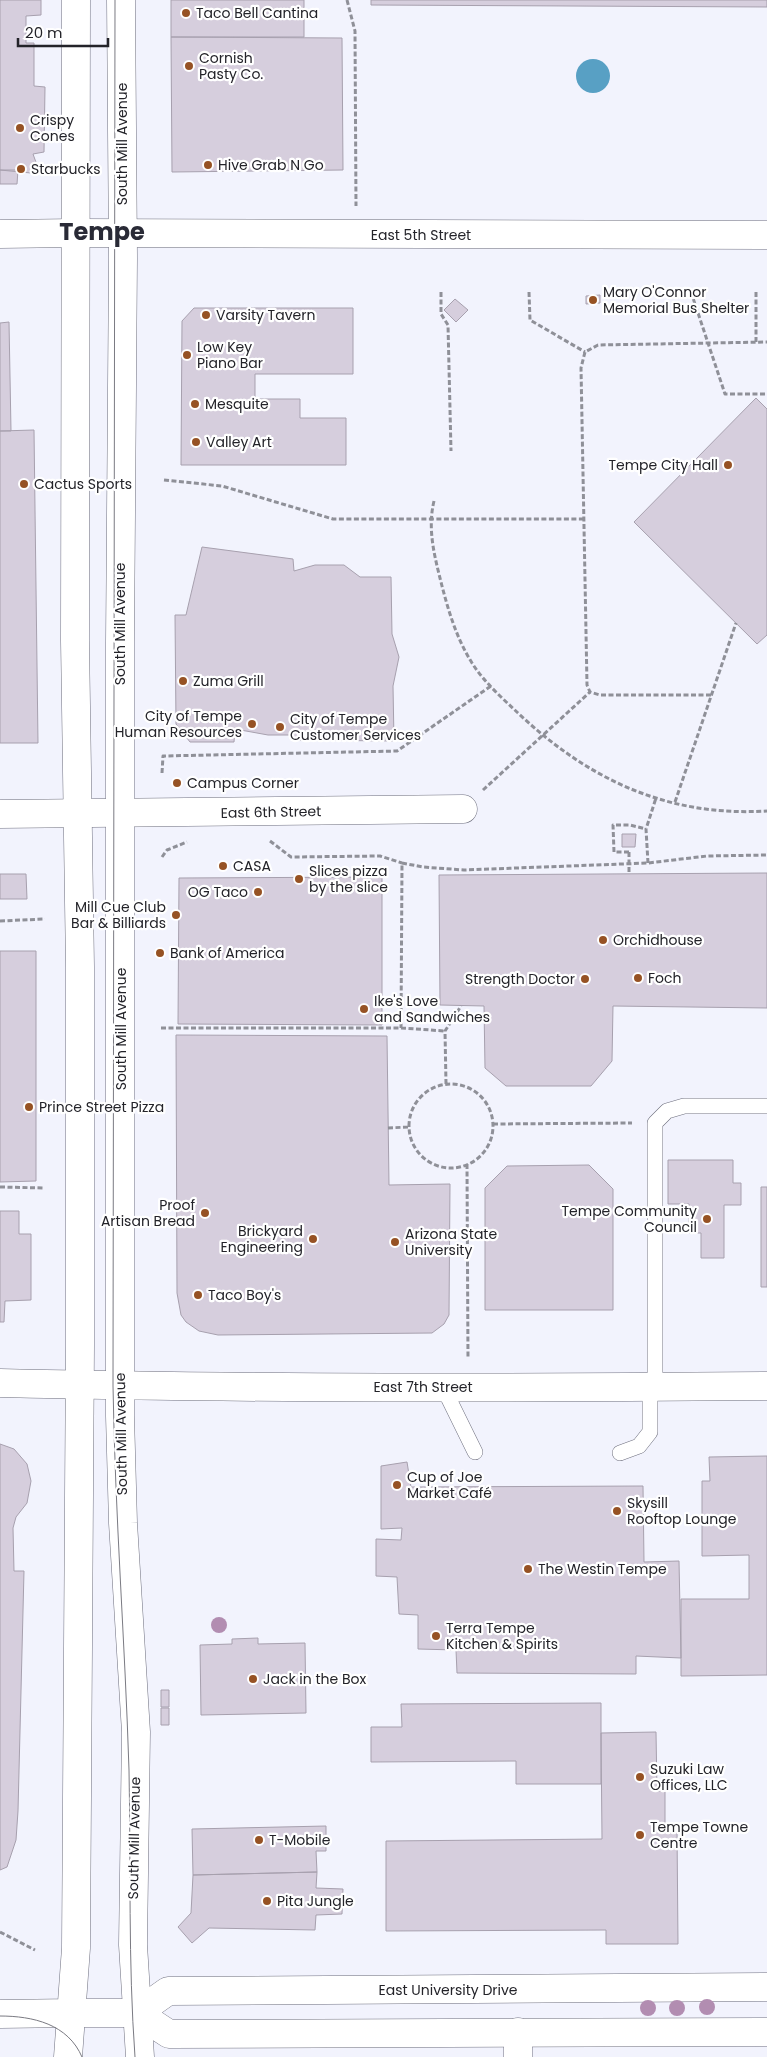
<svg xmlns="http://www.w3.org/2000/svg" width="767" height="2057" font-family="Poppins,sans-serif">
<style>
.water{fill:#58a0c4}
.building{fill:#d6cedd;stroke:#a7a0ae}
.lines{fill:none;stroke-linecap:round;stroke-linejoin:round}
.service-casing{stroke:#6e6f7e;stroke-width:16}
.minor-casing{stroke:#6e6f7e;stroke-width:29}
.tertiary-casing{stroke:#6e6f7e;stroke-width:29}
.secondary-casing{stroke:#6e6f7e;stroke-width:29}
.primary-casing{stroke:#6e6f7e;stroke-width:29}
.path{stroke:#8f9098;stroke-width:3;stroke-dasharray:5 2.5;stroke-linecap:butt}
.service{stroke:#fff;stroke-width:15}
.minor{stroke:#fff;stroke-width:28}
.tertiary{stroke:#fff;stroke-width:28}
.secondary{stroke:#fff;stroke-width:28}
.primary{stroke:#fff;stroke-width:28}
.tram{stroke:#7a7a82;stroke-width:1}
.path-bridge{stroke:#8f9098;stroke-width:3;stroke-dasharray:5 2.5;stroke-linecap:butt}
.tree{fill:#b28db1}
.poi-dot{fill:#965224;stroke:#fff;stroke-width:2}
.labels{text-anchor:middle;stroke-width:4.5;stroke-linejoin:round;paint-order:stroke}
.poi-label{font-size:14px;fill:#232329;stroke:#fff;text-anchor:start}
.street-label{font-size:14px;fill:#232329;stroke:#fff}
.town-label{font-size:24px;font-weight:bold;fill:#292a36;stroke:#fff}
</style>
<rect width="100%" height="100%" fill="#f2f3fd"/>
<!-- water -->
<path class="water" d="M576 76a17 17 0 1 1 34 0a17 17 0 1 1-34 0Z"/>
<!-- building -->
<path class="building" d="M 0,0 L 41,0 L 41,15 L 26,16 L 26,43 L 34,43 L 34,86 L 45,87 L 44,152 L 33,154 L 37,165 L 31,173 L 0,170 Z
M 171,0 L 304,0 L 304,37 L 171,37 Z
M 371,0 L 767,0 L 767,7 L 371,5 Z
M 171,37 L 342,38 L 343,170 L 172,172 Z
M 0,170 L 18,170 L 17,184 L 0,184 Z
M 600,295 L 600,303 L 586,304 L 586,296 Z
M 455,299 L 468,310 L 456,322 L 444,310 Z
M 194,308 L 353,308 L 353,374 L 255,374 L 255,399 L 300,399 L 300,418 L 346,418 L 346,465 L 181,465 L 182,321 Z
M 9,322 L 11,431 L 0,431 L 0,323 Z
M 756,398 L 767,409 L 767,635 L 757,644 L 634,522 Z
M 34,430 L 38,743 L 0,743 L 0,431 Z
M 202,547 L 293,559 L 294,571 L 315,565 L 344,565 L 360,577 L 391,577 L 392,634 L 399,657 L 393,686 L 394,741 L 292,740 L 292,735 L 268,735 L 235,729 L 234,742 L 190,742 L 176,724 L 175,615 L 186,615 Z
M 622,834 L 636,834 L 635,847 L 622,847 Z
M 767,873 L 767,1008 L 613,1006 L 612,1061 L 591,1086 L 506,1086 L 485,1068 L 484,1006 L 440,1005 L 439,875 Z
M 0,874 L 26,874 L 27,899 L 0,899 Z
M 382,877 L 382,1025 L 178,1024 L 179,878 Z
M 0,951 L 36,951 L 36,1181 L 0,1182 Z
M 176,1035 L 387,1036 L 389,1185 L 450,1184 L 449,1315 L 444,1324 L 432,1333 L 218,1335 L 199,1331 L 186,1322 L 181,1315 L 177,1293 Z
M 668,1160 L 733,1160 L 733,1183 L 741,1183 L 741,1205 L 724,1205 L 724,1258 L 701,1258 L 701,1233 L 689,1233 L 689,1204 L 668,1204 Z
M 589,1165 L 613,1189 L 613,1310 L 485,1310 L 485,1188 L 507,1166 Z
M 761,1187 L 767,1187 L 767,1287 L 761,1287 Z
M 0,1211 L 19,1211 L 19,1234 L 31,1234 L 31,1300 L 5,1301 L 4,1322 L 0,1322 Z
M 0,1444 L 14,1449 L 27,1464 L 31,1481 L 27,1503 L 16,1517 L 13,1528 L 14,1571 L 24,1571 L 18,1811 L 16,1840 L 7,1867 L 0,1870 Z
M 767,1456 L 767,1675 L 681,1676 L 681,1599 L 749,1599 L 749,1555 L 702,1556 L 702,1481 L 710,1481 L 709,1457 Z
M 407,1462 L 411,1487 L 643,1486 L 644,1562 L 679,1561 L 681,1658 L 636,1656 L 636,1674 L 457,1673 L 456,1650 L 418,1649 L 418,1615 L 399,1614 L 397,1577 L 376,1576 L 376,1539 L 401,1540 L 402,1528 L 381,1529 L 381,1466 Z
M 258,1638 L 258,1644 L 305,1643 L 306,1713 L 201,1715 L 200,1645 L 232,1644 L 232,1639 Z
M 161,1690 L 169,1690 L 169,1707 L 161,1707 Z
M 601,1703 L 601,1784 L 516,1784 L 516,1761 L 371,1762 L 371,1727 L 402,1727 L 401,1704 Z
M 161,1708 L 169,1708 L 169,1725 L 161,1725 Z
M 656,1732 L 657,1791 L 665,1791 L 665,1831 L 677,1830 L 678,1944 L 606,1944 L 606,1930 L 386,1931 L 386,1841 L 602,1839 L 601,1733 Z
M 326,1826 L 326,1851 L 316,1851 L 317,1872 L 193,1875 L 192,1829 Z
M 317,1872 L 316,1888 L 343,1889 L 342,1914 L 316,1915 L 315,1930 L 209,1928 L 192,1943 L 178,1927 L 191,1913 L 193,1875 Z"/>
<g class="lines">
<!-- service casing -->
<g class="service-casing">
<path id="service" d="M 443,1387 L 475,1452
M 655,1387 L 655,1123 L 667,1111 L 684,1106 L 767,1106
M 620,1453 L 639,1446 L 650,1432 L 650,1387"/>
</g>
<!-- minor casing -->
<g class="minor-casing">
<path id="minor" d="M 0,234 L 75,233
M 0,814 L 463,809
M 0,1383 C 256,1389 511,1388 767,1386
M 518,2032 L 518,2057"/>
</g>
<!-- tertiary casing -->
<g class="tertiary-casing">
<path id="tertiary" d="M 75,233 L 767,235"/>
</g>
<!-- secondary casing -->
<g class="secondary-casing">
<path id="secondary" d="M 72,2013 L 137,2013 L 169,2034 L 767,2032
M 137,2013 L 168,1991 L 767,1987"/>
</g>
<!-- primary casing -->
<g class="primary-casing">
<path id="primary" d="M 121,0 L 123,258 L 120,642 L 120,1416 L 123,1523 L 136,1732 L 133,1945 L 140,2057
M 0,2014 L 72,2013
M 68,2057 L 76,1948 L 80,1346 L 80,967 L 75,641 L 76,0"/>
</g>
<!-- path -->
<path class="path" d="M 347,0 L 355,31 L 356,206
M 441,292 L 441,314 L 448,325 L 451,451
M 529,292 L 530,320 L 585,352
M 691,292 L 725,394 L 767,394
M 756,292 L 756,342
M 164,480 L 222,486 L 333,519 L 585,519
M 434,501 C 427,530 435,558 442,586 C 449,613 457,639 472,663 C 484,682 502,698 518,713 C 589,780 668,817 767,811
M 711,695 L 600,695 L 590,692 L 587,685 L 581,368 L 585,352 L 598,345 L 767,342
M 162,773 L 163,756 L 397,751 L 491,686
M 483,790 L 590,692
M 675,802 L 736,623
M 270,841 L 291,857 L 380,856 L 402,863
M 629,852 L 614,852 L 613,825 L 630,825 L 646,829
M 162,857 L 167,850 L 187,842
M 648,863 L 646,829 L 656,798
M 0,921 L 45,919
M 161,1028 L 401,1028 L 445,1031
M 401,1028 L 402,863 L 423,867 L 464,870 L 648,863 L 707,856 L 767,855
M 446,1084 L 445,1031 L 461,1006
M409 1126a42 42 0 1 1 84 0a42 42 0 1 1-84 0Z
M 493,1124 L 632,1123
M 388,1128 L 408,1127
M 467,1164 L 468,1359
M 0,1187 L 44,1188
M 0,1932 L 35,1950"/>
<!-- service -->
<use href="#service" class="service"/>
<!-- minor -->
<use href="#minor" class="minor"/>
<!-- tertiary -->
<use href="#tertiary" class="tertiary"/>
<!-- secondary -->
<use href="#secondary" class="secondary"/>
<!-- primary -->
<use href="#primary" class="primary"/>
<!-- tram -->
<path class="tram" d="M 115,0 L 113,1386 C 115,1514 125,1642 129,1770 C 131,1866 128,1961 135,2057
M 0,2016 C 33,2016 68,2024 82,2057"/>
<!-- path-bridge -->
<path class="path-bridge" d="M 629,852 L 629,874"/>
</g>
<!-- trees -->
<g class="tree">
<circle cx="219" cy="1625" r="8"/>
<circle cx="707" cy="2007" r="8"/>
<circle cx="648" cy="2008" r="8"/>
<circle cx="677" cy="2008" r="8"/>
</g>
<!-- markers -->
<g class="poi-dot">
<circle cx="186" cy="13" r="5"/>
<circle cx="189" cy="66" r="5"/>
<circle cx="20" cy="128" r="5"/>
<circle cx="208" cy="165" r="5"/>
<circle cx="21" cy="169" r="5"/>
<circle cx="593" cy="300" r="5"/>
<circle cx="206" cy="315" r="5"/>
<circle cx="187" cy="355" r="5"/>
<circle cx="195" cy="404" r="5"/>
<circle cx="196" cy="442" r="5"/>
<circle cx="728" cy="465" r="5"/>
<circle cx="24" cy="484" r="5"/>
<circle cx="183" cy="681" r="5"/>
<circle cx="252" cy="724" r="5"/>
<circle cx="280" cy="727" r="5"/>
<circle cx="177" cy="783" r="5"/>
<circle cx="223" cy="866" r="5"/>
<circle cx="299" cy="879" r="5"/>
<circle cx="258" cy="892" r="5"/>
<circle cx="176" cy="915" r="5"/>
<circle cx="603" cy="940" r="5"/>
<circle cx="160" cy="953" r="5"/>
<circle cx="638" cy="978" r="5"/>
<circle cx="585" cy="979" r="5"/>
<circle cx="364" cy="1009" r="5"/>
<circle cx="29" cy="1107" r="5"/>
<circle cx="205" cy="1213" r="5"/>
<circle cx="707" cy="1219" r="5"/>
<circle cx="313" cy="1239" r="5"/>
<circle cx="395" cy="1242" r="5"/>
<circle cx="198" cy="1295" r="5"/>
<circle cx="397" cy="1485" r="5"/>
<circle cx="617" cy="1511" r="5"/>
<circle cx="528" cy="1569" r="5"/>
<circle cx="436" cy="1636" r="5"/>
<circle cx="253" cy="1679" r="5"/>
<circle cx="640" cy="1777" r="5"/>
<circle cx="640" cy="1835" r="5"/>
<circle cx="259" cy="1840" r="5"/>
<circle cx="267" cy="1901" r="5"/>
</g>
<g class="labels">
<!-- poi labels -->
<g class="poi-label">
<text x="196" y="18">Taco Bell Cantina</text>
<text x="199" y="63">Cornish<tspan x="199" dy="16">Pasty Co.</tspan></text>
<text x="30" y="125">Crispy<tspan x="30" dy="16">Cones</tspan></text>
<text x="218" y="170">Hive Grab N Go</text>
<text x="31" y="174">Starbucks</text>
<text x="603" y="297">Mary O'Connor<tspan x="603" dy="16">Memorial Bus Shelter</tspan></text>
<text x="216" y="320">Varsity Tavern</text>
<text x="197" y="352">Low Key<tspan x="197" dy="16">Piano Bar</tspan></text>
<text x="205" y="409">Mesquite</text>
<text x="206" y="447">Valley Art</text>
<text x="718" y="470" text-anchor="end">Tempe City Hall</text>
<text x="34" y="489">Cactus Sports</text>
<text x="193" y="686">Zuma Grill</text>
<text x="242" y="721" text-anchor="end">City of Tempe<tspan x="242" dy="16">Human Resources</tspan></text>
<text x="290" y="724">City of Tempe<tspan x="290" dy="16">Customer Services</tspan></text>
<text x="187" y="788">Campus Corner</text>
<text x="233" y="871">CASA</text>
<text x="309" y="876">Slices pizza<tspan x="309" dy="16">by the slice</tspan></text>
<text x="248" y="897" text-anchor="end">OG Taco</text>
<text x="166" y="912" text-anchor="end">Mill Cue Club<tspan x="166" dy="16">Bar &amp; Billiards</tspan></text>
<text x="613" y="945">Orchidhouse</text>
<text x="170" y="958">Bank of America</text>
<text x="648" y="983">Foch</text>
<text x="575" y="984" text-anchor="end">Strength Doctor</text>
<text x="374" y="1006">Ike's Love<tspan x="374" dy="16">and Sandwiches</tspan></text>
<text x="39" y="1112">Prince Street Pizza</text>
<text x="195" y="1210" text-anchor="end">Proof<tspan x="195" dy="16">Artisan Bread</tspan></text>
<text x="697" y="1216" text-anchor="end">Tempe Community<tspan x="697" dy="16">Council</tspan></text>
<text x="303" y="1236" text-anchor="end">Brickyard<tspan x="303" dy="16">Engineering</tspan></text>
<text x="405" y="1239">Arizona State<tspan x="405" dy="16">University</tspan></text>
<text x="208" y="1300">Taco Boy's</text>
<text x="407" y="1482">Cup of Joe<tspan x="407" dy="16">Market Café</tspan></text>
<text x="627" y="1508">Skysill<tspan x="627" dy="16">Rooftop Lounge</tspan></text>
<text x="538" y="1574">The Westin Tempe</text>
<text x="446" y="1633">Terra Tempe<tspan x="446" dy="16">Kitchen &amp; Spirits</tspan></text>
<text x="263" y="1684">Jack in the Box</text>
<text x="650" y="1774">Suzuki Law<tspan x="650" dy="16">Offices, LLC</tspan></text>
<text x="650" y="1832">Tempe Towne<tspan x="650" dy="16">Centre</tspan></text>
<text x="269" y="1845">T-Mobile</text>
<text x="277" y="1906">Pita Jungle</text>
</g>
<!-- street labels -->
<g class="street-label">
<text transform="translate(122 144) rotate(-90)" y="5">South Mill Avenue</text>
<text x="421" y="240">East 5th Street</text>
<text transform="translate(120 624) rotate(-90)" y="5">South Mill Avenue</text>
<text transform="translate(271 812) rotate(-1)" y="5">East 6th Street</text>
<text transform="translate(121 1029) rotate(-90)" y="5">South Mill Avenue</text>
<text x="423" y="1392">East 7th Street</text>
<text transform="translate(121 1434) rotate(-91)" y="5">South Mill Avenue</text>
<text transform="translate(134 1838) rotate(-89)" y="5">South Mill Avenue</text>
<text x="448" y="1995">East University Drive</text>
</g>
<!-- town labels -->
<g class="town-label">
<text x="102" y="240">Tempe</text>
</g>
</g>
<!-- scale -->
<path d="M18 38v8h90v-8" fill="none" stroke="#232329" stroke-width="2.5"/>
<text x="25" y="38" font-size="15" fill="#232329" stroke="#ffffff" stroke-width="4" paint-order="stroke">20 m</text>
</svg>
